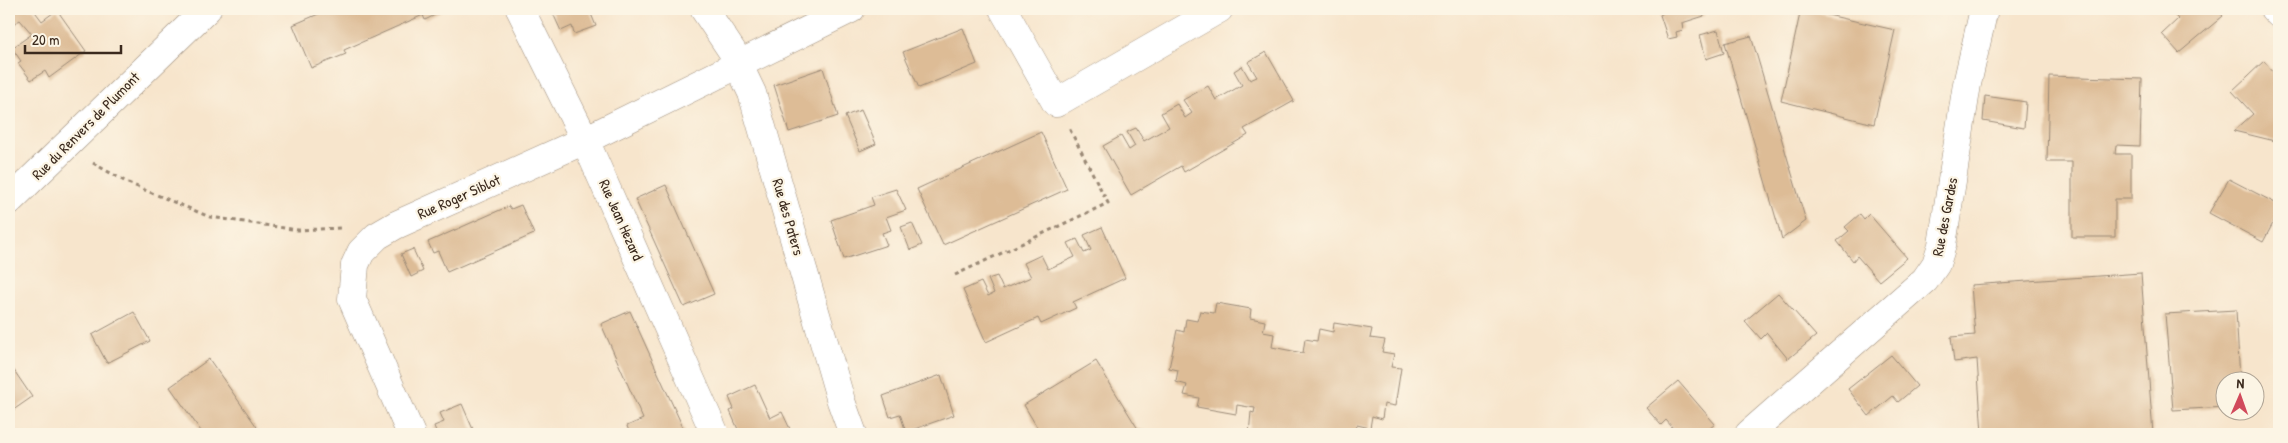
<svg xmlns="http://www.w3.org/2000/svg" width="2288" height="443" font-family="'Patrick Hand',sans-serif">
<style>
.building{fill:#ddbc96}
.lines{fill:none;stroke-linecap:round;stroke-linejoin:round}
.minor-casing{stroke:#998875;stroke-width:29}
.major-casing{stroke:#998875;stroke-width:29}
.path{stroke:#998875;stroke-width:3;stroke-dasharray:4 4;stroke-linecap:butt}
.minor{stroke:#fff;stroke-width:28}
.major{stroke:#fff;stroke-width:28}
.labels{text-anchor:middle;stroke-width:4.5;stroke-linejoin:round;paint-order:stroke}
.street-label{font-size:15px;fill:#3b2a1e;stroke:#fcf5e5}
</style>
<rect width="100%" height="100%" fill="#fcf5e5"/>
<filter id="ink" filterUnits="userSpaceOnUse"><feTurbulence type="fractalNoise" baseFrequency=".02" numOctaves="2"/><feDisplacementMap in="SourceGraphic" scale="10" xChannelSelector="R" yChannelSelector="G"/><feConvolveMatrix kernelMatrix="1 2 1 2 8 2 1 2 1" color-interpolation-filters="sRGB"/></filter>
<filter id="wash" filterUnits="userSpaceOnUse"><feTurbulence type="fractalNoise" baseFrequency=".0096" numOctaves="4" result="noise"/><feDisplacementMap in="SourceGraphic" scale="20" xChannelSelector="R" yChannelSelector="G"/><feGaussianBlur stdDeviation="1.12" result="paint"/><feColorMatrix in="noise" values="0 0 0 0 0 0 0 0 0 0 0 0 0 0 0 0 0 1.4 0 .05"/><feComposite in="paint" operator="in"/></filter>
<g filter="url(#wash)">
<rect width="100%" height="100%" fill="#f7e5cc"/>
<g id="blocks">
<!-- building -->
<path class="building" d="M 9,9 L 33,9 L 42,21 L 57,10 L 86,51 L 49,78 L 45,71 L 31,80 L 18,63 L 21,61 L 12,48 L 32,34 L 20,20 L 9,27 Z
M 330,9 L 447,9 L 425,20 L 423,15 L 344,50 L 346,54 L 311,68 L 293,25 Z
M 551,9 L 589,9 L 596,26 L 574,34 L 572,26 L 561,31 Z
M 1662,9 L 1702,9 L 1704,16 L 1682,23 L 1683,30 L 1676,32 L 1677,37 L 1668,39 L 1660,15 L 1663,13 Z
M 1801,9 L 1895,30 L 1874,124 L 1781,101 Z
M 2169,9 L 2216,9 L 2223,16 L 2179,53 L 2162,34 L 2178,19 Z
M 963,28 L 977,64 L 919,88 L 903,52 Z
M 1718,30 L 1724,53 L 1706,59 L 1700,35 Z
M 1751,36 L 1806,221 L 1782,239 L 1725,43 Z
M 1266,52 L 1294,101 L 1244,129 L 1248,135 L 1184,172 L 1181,166 L 1131,195 L 1103,146 L 1121,136 L 1129,150 L 1135,146 L 1127,132 L 1136,128 L 1144,141 L 1169,127 L 1161,113 L 1177,104 L 1185,118 L 1192,113 L 1183,100 L 1208,86 L 1216,100 L 1242,85 L 1234,71 L 1242,66 L 1250,80 L 1257,77 L 1248,62 Z
M 2264,61 L 2279,79 L 2279,142 L 2234,131 L 2253,114 L 2232,91 Z
M 823,68 L 838,116 L 789,132 L 774,85 Z
M 2049,76 L 2142,79 L 2140,146 L 2116,145 L 2115,154 L 2131,154 L 2131,199 L 2115,199 L 2115,237 L 2072,237 L 2072,162 L 2047,162 Z
M 1985,96 L 2026,102 L 2024,128 L 1983,121 Z
M 861,110 L 876,144 L 860,151 L 845,116 Z
M 1041,132 L 1067,189 L 943,245 L 917,189 Z
M 2229,179 L 2279,205 L 2279,212 L 2263,242 L 2209,213 Z
M 666,185 L 714,294 L 684,307 L 635,199 Z
M 896,189 L 906,210 L 886,217 L 891,230 L 882,233 L 887,245 L 844,259 L 831,220 L 874,205 L 871,197 Z
M 521,205 L 534,234 L 447,272 L 438,251 L 433,253 L 428,242 L 509,206 L 511,209 Z
M 1860,214 L 1864,219 L 1869,214 L 1907,258 L 1879,281 L 1857,256 L 1853,261 L 1837,241 L 1849,231 L 1845,227 Z
M 912,223 L 922,245 L 910,250 L 901,227 Z
M 1102,227 L 1125,278 L 1073,302 L 1076,308 L 1041,324 L 1038,318 L 986,342 L 963,290 L 981,282 L 988,296 L 994,293 L 988,279 L 997,276 L 1003,289 L 1031,277 L 1024,263 L 1041,255 L 1048,269 L 1075,257 L 1068,243 L 1077,239 L 1084,253 L 1091,250 L 1084,235 Z
M 413,249 L 423,271 L 411,277 L 401,254 Z
M 2141,273 L 2153,434 L 1982,434 L 1977,359 L 1954,362 L 1951,337 L 1975,335 L 1971,285 Z
M 1778,293 L 1816,336 L 1788,359 L 1767,333 L 1761,339 L 1745,321 Z
M 1216,303 L 1251,309 L 1250,318 L 1265,321 L 1263,332 L 1274,334 L 1272,347 L 1303,353 L 1305,339 L 1317,341 L 1319,329 L 1333,332 L 1334,323 L 1372,329 L 1370,338 L 1385,340 L 1382,352 L 1394,354 L 1391,367 L 1401,368 L 1395,406 L 1384,404 L 1382,419 L 1372,416 L 1370,428 L 1357,425 L 1355,434 L 1249,434 L 1251,412 L 1254,413 L 1255,408 L 1237,405 L 1236,414 L 1197,407 L 1199,398 L 1184,395 L 1187,385 L 1176,382 L 1178,370 L 1169,368 L 1177,330 L 1184,332 L 1186,319 L 1197,321 L 1200,311 L 1214,313 Z
M 2236,310 L 2240,380 L 2226,380 L 2226,407 L 2173,410 L 2165,314 Z
M 630,311 L 659,375 L 686,434 L 630,434 L 627,426 L 643,419 L 601,324 Z
M 134,312 L 150,341 L 107,363 L 92,335 Z
M 1891,355 L 1917,386 L 1898,402 L 1893,396 L 1869,416 L 1848,389 Z
M 209,359 L 257,427 L 246,434 L 203,434 L 170,387 Z
M 1096,361 L 1138,429 L 1162,434 L 1041,434 L 1024,405 Z
M 9,363 L 32,397 L 9,413 Z
M 941,375 L 954,415 L 906,432 L 900,414 L 890,417 L 883,396 Z
M 1678,381 L 1715,424 L 1703,434 L 1678,434 L 1666,420 L 1661,425 L 1646,408 Z
M 755,385 L 770,418 L 782,412 L 790,429 L 780,434 L 740,434 L 730,411 L 734,409 L 729,397 Z
M 462,404 L 475,434 L 437,434 L 434,426 L 444,422 L 440,413 Z"/>
</g>
</g>
<g filter="url(#ink)">
<use href="#blocks" fill-opacity="0" stroke="#998875" stroke-width="1"/>
<g class="lines">
<!-- minor casing -->
<g class="minor-casing">
<path id="minor" d="M 520,9 L 585,140 L 715,434
M 704,9 L 732,51 L 752,93 L 841,401 L 853,434
M 1003,9 L 1056,103 L 1219,9
M 9,201 L 207,9
M 411,434 L 352,299 L 355,265 L 361,252 L 377,236 L 396,225 L 585,140 L 851,9
M 1749,434 L 1925,280 L 1936,264 L 1942,245 L 1967,84 L 1984,9"/>
</g>
<!-- major casing -->
<g class="major-casing">
<path id="major" d="M 2274,9 L 2279,14"/>
</g>
<!-- path -->
<path class="path" d="M 93,163 L 128,183 L 210,217 L 298,230 L 341,228
M 955,275 L 1108,203 L 1069,128"/>
<!-- minor -->
<use href="#minor" class="minor"/>
<!-- major -->
<use href="#major" class="major"/>
</g>
</g>
<g class="labels">
<!-- street labels -->
<g class="street-label">
<text transform="translate(86 126) rotate(-45)" y="5">Rue du Renvers de Plumont</text>
<text transform="translate(459 197) rotate(-24)" y="5">Rue Roger Siblot</text>
<text transform="translate(788 217) rotate(74)" y="5">Rue des Paters</text>
<text transform="translate(1945 217) rotate(-79)" y="5">Rue des Gardes</text>
<text transform="translate(621 220) rotate(66)" y="5">Rue Jean Hezard</text>
</g>
</g>
<!-- margin -->
<rect width="2288" height="443" fill="none" stroke="#fcf5e5" stroke-width="30"/>
<!-- north arrow -->
<g transform="translate(2240 396) rotate(2)"><circle r="24" fill="#fcf5e5" stroke="#afa495"/>
<path d="M0-4L9 19L0 12L-9 19Z" fill="#d1495b"/>
<text y="-8" font-size="14" font-weight="bold" text-anchor="middle" fill="#3b2a1e">N</text>
</g>
<!-- scale -->
<path d="M25 45v8h96v-8" fill="none" stroke="#3b2a1e" stroke-width="2.5"/>
<text x="32" y="45" font-size="15" fill="#3b2a1e" stroke="#fcf5e5" stroke-width="4" paint-order="stroke">20 m</text>
</svg>
